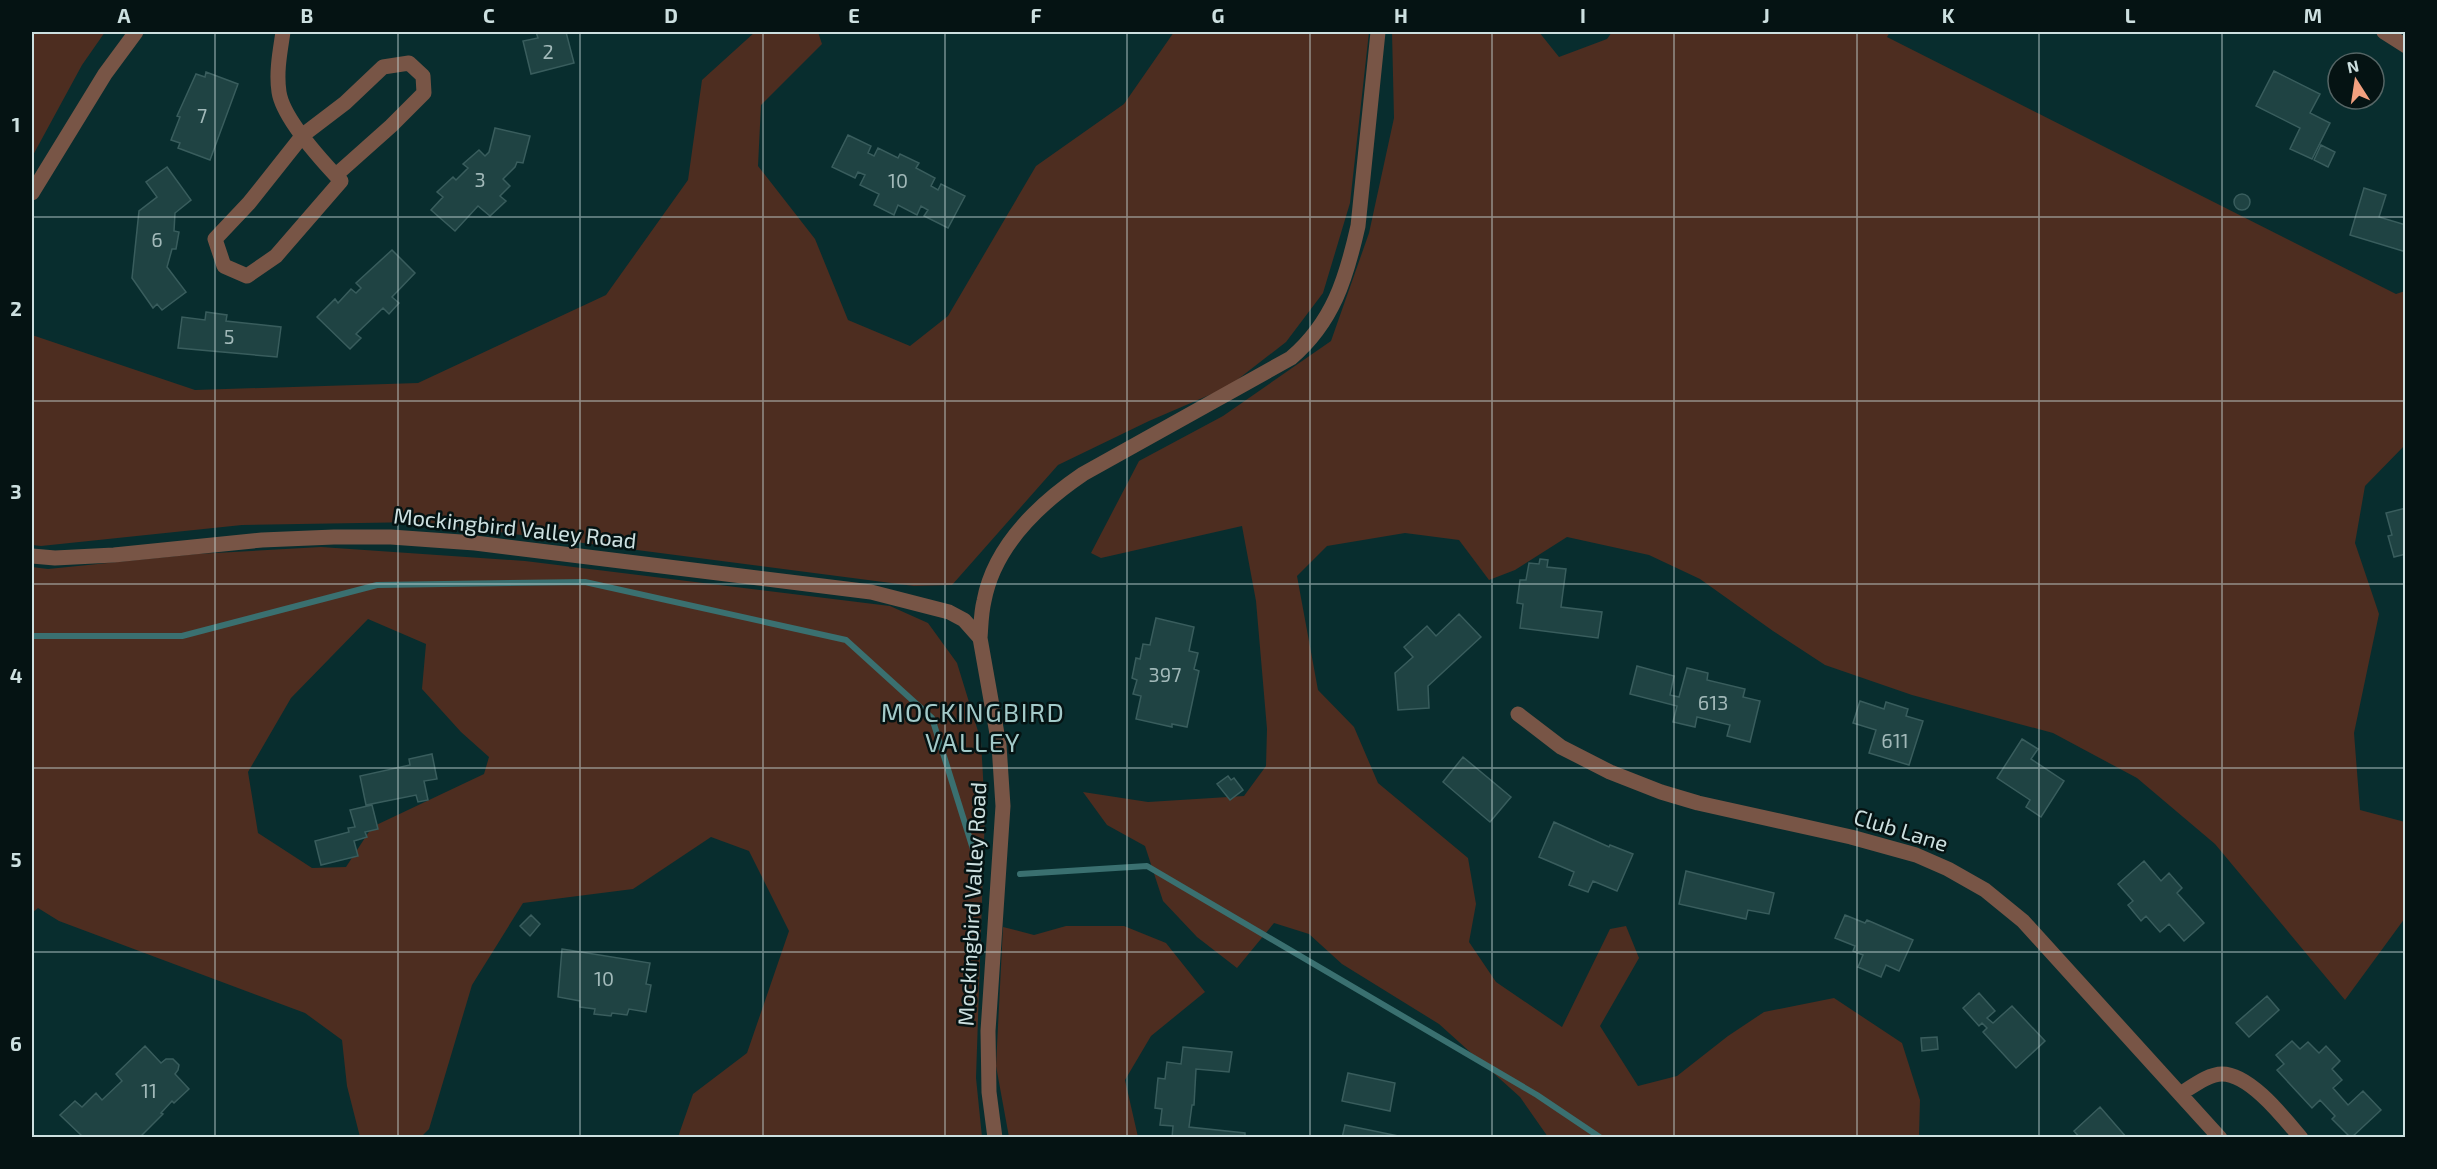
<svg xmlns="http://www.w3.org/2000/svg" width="2437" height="1169" font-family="'Exo 2',sans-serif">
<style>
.green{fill:#4d2d20;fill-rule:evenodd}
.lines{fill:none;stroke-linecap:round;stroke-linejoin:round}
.stream{stroke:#3a7070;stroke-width:6}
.building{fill:#1f4343;stroke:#395d5d;stroke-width:1.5}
.minor{stroke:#785546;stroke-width:15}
.grid{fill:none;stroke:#cde0e0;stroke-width:1.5;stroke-opacity:0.55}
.labels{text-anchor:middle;stroke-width:5;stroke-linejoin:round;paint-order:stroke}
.number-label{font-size:20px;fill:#a2b9b9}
.street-label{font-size:22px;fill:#cde0e0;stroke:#051313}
.quarter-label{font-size:26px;letter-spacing:1.5px;fill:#a3cac9;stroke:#051313}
.neatline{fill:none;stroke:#cde0e0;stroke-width:2}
.grid-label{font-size:20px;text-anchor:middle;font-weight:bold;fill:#cde0e0}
</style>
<rect width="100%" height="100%" fill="#082d2e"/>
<!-- green -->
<path class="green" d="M 32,32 L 105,32 L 82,65 L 32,157 Z
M 755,32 L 818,32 L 822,44 L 761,105 L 758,166 L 815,239 L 848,320 L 910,346 L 948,316 L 1036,166 L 1124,104 L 1174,32 L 1369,32 L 1350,203 L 1323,293 L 1286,342 L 1228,387 L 1149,421 L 1058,465 L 952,585 L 914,586 L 421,522 L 242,525 L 41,546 L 32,545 L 32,335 L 195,390 L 418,383 L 606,295 L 688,180 L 702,80 Z
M 1392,32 L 1539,32 L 1559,57 L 1607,39 L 1612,32 L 1890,32 L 1887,37 L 2396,294 L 2405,291 L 2405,445 L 2365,486 L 2355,543 L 2379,614 L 2354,733 L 2360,810 L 2405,822 L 2405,918 L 2345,1000 L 2215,844 L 2137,778 L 2053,733 L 1912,695 L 1825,665 L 1773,631 L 1700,579 L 1649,555 L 1567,537 L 1515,570 L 1489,580 L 1459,540 L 1405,533 L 1327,546 L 1297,576 L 1318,690 L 1354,727 L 1378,783 L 1468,858 L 1476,904 L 1469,942 L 1496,982 L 1562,1027 L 1610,929 L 1626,926 L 1639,958 L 1600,1026 L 1638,1086 L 1677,1076 L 1728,1036 L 1764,1012 L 1834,998 L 1902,1043 L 1920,1100 L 1919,1137 L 1548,1137 L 1520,1097 L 1439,1024 L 1342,964 L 1309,934 L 1274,923 L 1237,968 L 1197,937 L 1163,901 L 1145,846 L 1107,825 L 1083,792 L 1148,802 L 1244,796 L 1266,766 L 1267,729 L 1256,601 L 1242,526 L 1101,558 L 1091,553 L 1139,461 L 1223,416 L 1331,341 L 1369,233 L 1394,118 Z
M 321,547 L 525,561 L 890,606 L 928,623 L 957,663 L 981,741 L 985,812 L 976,1078 L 982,1137 L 678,1137 L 693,1094 L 747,1053 L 789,931 L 749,851 L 711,837 L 633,889 L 523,903 L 472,985 L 429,1129 L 421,1137 L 360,1137 L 347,1086 L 342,1040 L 305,1013 L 59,921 L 38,908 L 32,913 L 32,567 L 48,569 L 197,554 ZM 368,619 L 426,644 L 422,689 L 461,732 L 489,757 L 484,774 L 372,827 L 346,867 L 312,868 L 258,833 L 248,772 L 291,698 Z
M 1066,926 L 1124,926 L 1166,943 L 1205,992 L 1151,1036 L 1125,1080 L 1138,1137 L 1009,1137 L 996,1066 L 1003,927 L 1034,935 Z"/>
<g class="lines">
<!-- stream -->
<path class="stream" d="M 32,636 L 182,636 L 377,585 L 585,582 L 846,640 L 932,718 L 978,865
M 1020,874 L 1147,866 L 1537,1095 L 1601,1138"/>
</g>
<!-- building -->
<path class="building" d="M 536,32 L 566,32 L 574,63 L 531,74 L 523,41 L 538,38 Z
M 2274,71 L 2320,94 L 2310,113 L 2330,123 L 2312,159 L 2290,149 L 2300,128 L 2256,106 Z
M 206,72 L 238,84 L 210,160 L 178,148 L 180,143 L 171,140 L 180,117 L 177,116 L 196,74 L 205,77 Z
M 495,128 L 530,136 L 523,163 L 517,162 L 515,167 L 503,179 L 510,186 L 500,196 L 506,201 L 490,216 L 478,206 L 455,231 L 431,210 L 443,197 L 437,192 L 453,177 L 456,180 L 468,168 L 463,164 L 479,150 L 485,156 L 489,152 Z
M 848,135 L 871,146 L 868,153 L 874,156 L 878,148 L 898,158 L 900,154 L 919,163 L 916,168 L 935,178 L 931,186 L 938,190 L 941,184 L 965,196 L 948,228 L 924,216 L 928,210 L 921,206 L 917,215 L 898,205 L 894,215 L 874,205 L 879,194 L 860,185 L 865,175 L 858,172 L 855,178 L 832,167 Z
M 2321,145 L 2335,152 L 2328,167 L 2314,160 Z
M 167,167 L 191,200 L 175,213 L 174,231 L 179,232 L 176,249 L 172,249 L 167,267 L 186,292 L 162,310 L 157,304 L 153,308 L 132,278 L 139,211 L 157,197 L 146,182 Z
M 2364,188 L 2386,195 L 2379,217 L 2406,225 L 2406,252 L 2350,235 Z
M2234 202a8 8 0 1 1 16 0a8 8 0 1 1-16 0Z
M 392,250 L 415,273 L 392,297 L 399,303 L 389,314 L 383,308 L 356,334 L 361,338 L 350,349 L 317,317 L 335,299 L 338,303 L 351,289 L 356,293 L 361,288 L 356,283 Z
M 206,312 L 227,315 L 226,321 L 281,327 L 277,357 L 178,348 L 182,317 L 205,320 Z
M 2406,508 L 2406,554 L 2394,557 L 2388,536 L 2392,535 L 2386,513 Z
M 1540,559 L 1548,560 L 1547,567 L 1566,569 L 1561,607 L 1602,612 L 1598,638 L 1520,628 L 1523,604 L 1517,603 L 1520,580 L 1526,580 L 1529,563 L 1539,564 Z
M 1459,614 L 1481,637 L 1428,686 L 1429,708 L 1398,710 L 1395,673 L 1413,657 L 1404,647 L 1427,626 L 1436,636 Z
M 1156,618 L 1194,627 L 1189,651 L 1198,653 L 1194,669 L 1199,671 L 1187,727 L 1172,724 L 1172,727 L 1136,719 L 1141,696 L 1133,694 L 1137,680 L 1132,678 L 1136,658 L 1140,659 L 1143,644 L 1150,645 Z
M 1637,666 L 1674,676 L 1670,695 L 1679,697 L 1687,668 L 1708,673 L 1707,680 L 1745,689 L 1743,697 L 1760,701 L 1750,742 L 1727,736 L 1730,725 L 1697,717 L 1695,727 L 1673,722 L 1677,706 L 1630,694 Z
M 1860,701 L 1884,709 L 1886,702 L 1908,709 L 1906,716 L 1923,721 L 1909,765 L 1869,753 L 1876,730 L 1853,723 Z
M 2022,739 L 2038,749 L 2031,759 L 2064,781 L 2041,817 L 2026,807 L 2030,800 L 1997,778 Z
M 432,754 L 437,779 L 424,781 L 428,800 L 418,802 L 416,795 L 366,805 L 360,776 L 410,765 L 409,759 Z
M 1463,757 L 1511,797 L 1490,822 L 1443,782 Z
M 1228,776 L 1231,780 L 1234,778 L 1243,790 L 1230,800 L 1217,784 Z
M 372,805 L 378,829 L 365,832 L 367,837 L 354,841 L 358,856 L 321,865 L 315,841 L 349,832 L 348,828 L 355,827 L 350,810 Z
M 1554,822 L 1609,847 L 1610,845 L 1633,854 L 1617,891 L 1593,881 L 1588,892 L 1569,885 L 1574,872 L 1539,857 Z
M 2144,861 L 2161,881 L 2169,873 L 2182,888 L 2177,893 L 2204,923 L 2184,941 L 2169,924 L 2160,932 L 2146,916 L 2141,921 L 2128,905 L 2133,901 L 2118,884 Z
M 1686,871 L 1774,893 L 1769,914 L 1748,910 L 1746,919 L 1679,904 Z
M 531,915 L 540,924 L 530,936 L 520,926 Z
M 1845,915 L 1865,923 L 1867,920 L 1913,940 L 1899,971 L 1886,965 L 1881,977 L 1858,967 L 1863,955 L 1853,951 L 1855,946 L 1835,938 Z
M 562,949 L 650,963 L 646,984 L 651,985 L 646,1012 L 629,1009 L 627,1015 L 612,1013 L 611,1016 L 594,1014 L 595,1009 L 580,1007 L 580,1001 L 558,997 Z
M 1979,993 L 1995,1011 L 1987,1018 L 1993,1023 L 2012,1006 L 2045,1041 L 2016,1068 L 1983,1032 L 1987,1028 L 1982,1023 L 1979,1026 L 1963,1008 Z
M 2267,996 L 2279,1010 L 2249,1037 L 2236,1023 Z
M 1937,1037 L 1938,1049 L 1922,1051 L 1921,1038 Z
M 2292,1041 L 2300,1049 L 2308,1042 L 2319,1053 L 2326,1046 L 2340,1061 L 2332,1069 L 2342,1080 L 2333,1088 L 2348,1105 L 2363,1091 L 2381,1110 L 2351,1138 L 2332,1119 L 2335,1116 L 2320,1100 L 2312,1108 L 2277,1070 L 2284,1064 L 2276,1055 Z
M 145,1046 L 161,1063 L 166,1059 L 173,1059 L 179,1065 L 178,1070 L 175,1074 L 189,1089 L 174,1103 L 172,1101 L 161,1113 L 163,1114 L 139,1138 L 80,1138 L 82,1136 L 60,1115 L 75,1101 L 82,1107 L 96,1093 L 102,1100 L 122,1081 L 116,1074 Z
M 1183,1047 L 1232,1052 L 1229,1072 L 1196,1069 L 1194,1105 L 1192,1105 L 1189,1127 L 1245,1133 L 1245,1138 L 1172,1138 L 1173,1126 L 1160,1125 L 1162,1109 L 1155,1108 L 1158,1078 L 1165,1079 L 1167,1062 L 1181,1064 Z
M 1348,1073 L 1395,1083 L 1390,1111 L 1342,1101 Z
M 2100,1107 L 2127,1138 L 2080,1138 L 2074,1131 Z
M 1345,1125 L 1408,1138 L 1342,1138 Z"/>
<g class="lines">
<!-- minor -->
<path class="minor" d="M 283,32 C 280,52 276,72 279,92 C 283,119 322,161 341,181 L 276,256 L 247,276 L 224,266 L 215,239 L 249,203 L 303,135 L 345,103 L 383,67 L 409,63 L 423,76 L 424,93 L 391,126 L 336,175
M 2384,32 L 2406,46
M 32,193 L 105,74 L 136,32
M 32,556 L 55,558 L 114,555 L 262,540 L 334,537 L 391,537 L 475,543 L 871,592 L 949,612 L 964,620 L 980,638 L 999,745 L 1003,806 L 988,1031 L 989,1092 L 995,1138
M 980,638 C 981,626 981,613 984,601 C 994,546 1039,504 1083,474 L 1291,358 C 1333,322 1346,279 1358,226 L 1378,32
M 1518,714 L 1561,747 L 1610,772 L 1661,792 L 1698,803 L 1851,837 L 1916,855 L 1948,869 L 1985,890 L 2023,921 L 2220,1138
M 2180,1094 C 2192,1087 2208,1074 2222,1074 C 2250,1074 2284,1118 2301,1138"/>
</g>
<!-- grid -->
<path class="grid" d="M 215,32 L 215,1138M 398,32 L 398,1138M 580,32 L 580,1138M 763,32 L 763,1138M 945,32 L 945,1138M 1127,32 L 1127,1138M 1310,32 L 1310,1138M 1492,32 L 1492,1138M 1674,32 L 1674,1138M 1857,32 L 1857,1138M 2039,32 L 2039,1138M 2222,32 L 2222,1138M 32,217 L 2406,217M 32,401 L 2406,401M 32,584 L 2406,584M 32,768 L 2406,768M 32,952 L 2406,952"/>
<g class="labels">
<!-- number labels -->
<g class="number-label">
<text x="548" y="59">2</text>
<text x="202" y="123">7</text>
<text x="480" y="187">3</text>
<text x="898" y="188">10</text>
<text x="157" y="247">6</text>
<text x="229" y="344">5</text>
<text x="1165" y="682">397</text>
<text x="1713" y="710">613</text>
<text x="1895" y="748">611</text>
<text x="604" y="986">10</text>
<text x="149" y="1098">11</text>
</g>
<!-- street labels -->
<g class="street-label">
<text transform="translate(515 528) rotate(6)" y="8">Mockingbird Valley Road</text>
<text transform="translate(1901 830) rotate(17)" y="8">Club Lane</text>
<text transform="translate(972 904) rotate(-87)" y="8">Mockingbird Valley Road</text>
</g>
<!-- quarter labels -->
<g class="quarter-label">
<text x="973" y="722">MOCKINGBIRD<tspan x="973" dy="30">VALLEY</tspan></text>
</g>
</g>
<!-- border -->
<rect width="2437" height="1169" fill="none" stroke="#051313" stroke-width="66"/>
<!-- north arrow -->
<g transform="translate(2356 81) rotate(348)"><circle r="28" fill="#051313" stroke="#556565" stroke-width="1.5"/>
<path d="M0-4.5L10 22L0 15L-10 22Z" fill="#f2a07f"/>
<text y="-9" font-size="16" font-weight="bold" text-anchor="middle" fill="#cde0e0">N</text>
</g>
<rect x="33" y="33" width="2371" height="1103" class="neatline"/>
<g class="grid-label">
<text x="124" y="23">A</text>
<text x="307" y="23">B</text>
<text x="489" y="23">C</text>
<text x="671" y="23">D</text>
<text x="854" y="23">E</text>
<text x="1036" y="23">F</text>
<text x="1218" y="23">G</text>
<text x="1401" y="23">H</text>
<text x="1583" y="23">I</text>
<text x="1766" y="23">J</text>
<text x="1948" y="23">K</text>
<text x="2130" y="23">L</text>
<text x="2313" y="23">M</text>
<text x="16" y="132">1</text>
<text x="16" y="316">2</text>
<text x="16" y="499">3</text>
<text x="16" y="683">4</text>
<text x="16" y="867">5</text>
<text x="16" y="1051">6</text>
</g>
</svg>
